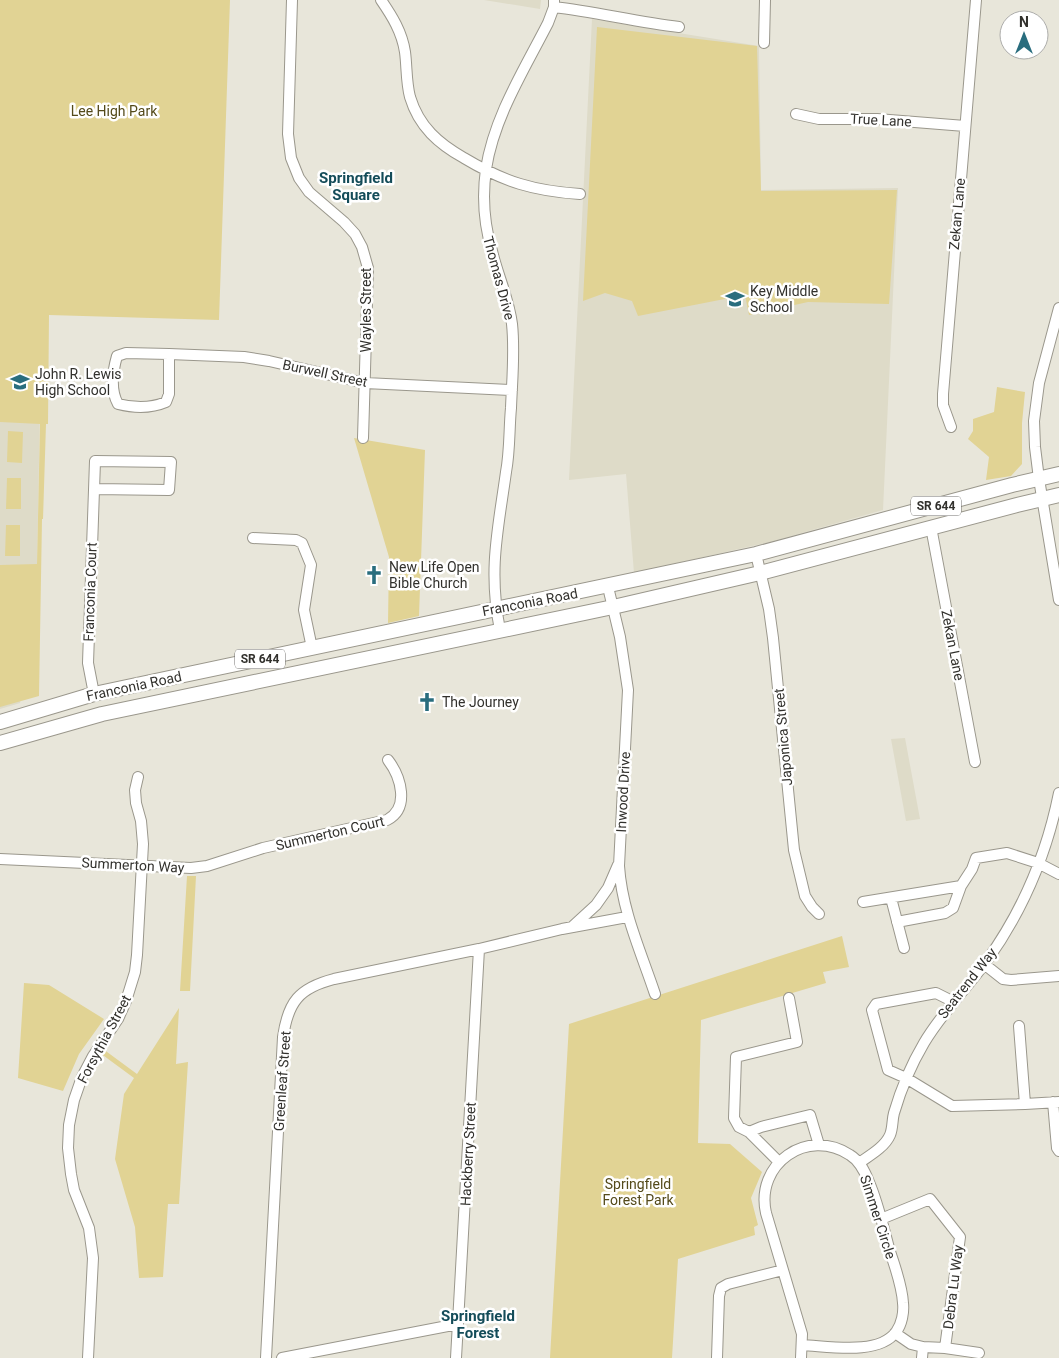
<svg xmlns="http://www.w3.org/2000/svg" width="1059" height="1358" font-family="Roboto,sans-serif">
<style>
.built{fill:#dedbc8}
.green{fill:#e1d394}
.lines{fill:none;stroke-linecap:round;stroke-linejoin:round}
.minor-casing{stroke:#9a978c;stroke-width:12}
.major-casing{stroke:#9a978c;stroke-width:16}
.minor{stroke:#fff;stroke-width:10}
.major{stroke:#fff;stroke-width:14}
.labels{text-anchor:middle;stroke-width:5;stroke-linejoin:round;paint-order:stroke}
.shield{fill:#fff;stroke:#706f6c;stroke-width:1}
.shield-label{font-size:12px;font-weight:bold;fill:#32312d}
.park-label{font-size:14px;fill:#544a1a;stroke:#fff}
.street-label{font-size:14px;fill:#32312d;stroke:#fff}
.poi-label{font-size:14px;fill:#32312d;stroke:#fff;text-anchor:start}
.neighbourhood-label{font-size:15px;font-weight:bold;fill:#144c59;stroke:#fff}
</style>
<rect width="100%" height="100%" fill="#e8e6da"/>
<!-- built -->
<path class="built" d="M 484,0 L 541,0 L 540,9 Z
M 592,19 L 759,46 L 761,190 L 898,188 L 883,510 L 770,542 L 634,573 L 626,474 L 569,480 Z
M 44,198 L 37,565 L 20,703 L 0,709 L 0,200 Z
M 905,738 L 920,819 L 906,821 L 891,739 Z"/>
<!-- green -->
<path class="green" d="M 0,0 L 230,0 L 219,320 L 49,315 L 48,424 L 46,424 L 43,519 L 42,519 L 39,696 L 0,707 L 0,565 L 37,564 L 40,424 L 0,422 Z
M 597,27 L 757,46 L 761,191 L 897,190 L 889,304 L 808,302 L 749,315 L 745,295 L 638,316 L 632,301 L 605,293 L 583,301 Z
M 997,387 L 1025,392 L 1022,423 L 1022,464 L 1011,476 L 986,480 L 989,457 L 968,439 L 973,431 L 973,419 L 994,412 Z
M 8,431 L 23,432 L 22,463 L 7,462 Z
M 354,438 L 425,450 L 419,616 L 388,623 L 389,557 Z
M 7,478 L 21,478 L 21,509 L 6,509 Z
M 6,525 L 20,525 L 20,556 L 5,556 Z
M 187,876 L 196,876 L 190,991 L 180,991 Z
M 842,936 L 849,967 L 823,972 L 826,983 L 701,1020 L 698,1143 L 730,1144 L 762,1172 L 751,1198 L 758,1225 L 754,1227 L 755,1235 L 678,1259 L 672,1358 L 550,1358 L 569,1024 Z
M 24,983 L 49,985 L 104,1019 L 79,1054 L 63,1091 L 18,1078 Z
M 179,1008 L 176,1064 L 188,1062 L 179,1204 L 168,1204 L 163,1277 L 139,1278 L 135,1227 L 115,1159 L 124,1094 L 134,1078 L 100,1053 L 103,1049 L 137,1074 Z"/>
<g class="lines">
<!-- minor casing -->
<g class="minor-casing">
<path id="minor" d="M 292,0 L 288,134 L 291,158 L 299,178 L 309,192 L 344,222 L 355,234 L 362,247 L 368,268 L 363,438
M 381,0 C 392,16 402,32 405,52 C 407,67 406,82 410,97 C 419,127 439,144 464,158 C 504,182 534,191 580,194
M 554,7 C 596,12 637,22 679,27
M 764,43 L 765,0
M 796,114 L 819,119 L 877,119 L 965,126
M 1059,308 L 1039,383 L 1034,421 L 1035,447 L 1039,479 L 1059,600
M 126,353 L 169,354 L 169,394 L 166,402 C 152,408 134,408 118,404 C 110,390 113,370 117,356 Z
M 169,354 L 244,357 L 269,361 L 365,383 L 512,390
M 951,427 L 943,405 L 943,394 L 976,0
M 94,489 L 169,490 L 171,462 L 95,461 L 88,663 L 94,694
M 931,527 L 975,762
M 253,538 L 296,540 L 302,543 L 311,565 L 304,610 L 312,648
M 756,554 L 769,609 L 773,638 L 794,850 L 805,896 L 812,907 L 819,914
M 608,587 L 620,637 L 628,690 L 619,866 C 622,911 641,952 655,994
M 500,630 C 488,570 498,530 506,472 C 510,451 509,429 511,408 C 512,380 515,352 512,324 C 509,299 498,276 492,251 C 484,224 482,197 486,169 C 494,117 524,70 548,23 L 554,7 L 554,0
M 0,859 L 191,868 L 207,866 L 263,848 L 387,820 C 410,808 401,777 388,760
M 891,898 L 904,948
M 863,902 L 961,886
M 897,922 L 945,913 L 953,908 L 961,886 L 972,869 L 976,858 L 1007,853 L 1038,863 L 1059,874
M 572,927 L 596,905 L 608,888 L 618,865
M 984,964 L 1003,979 L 1011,980 L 1059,976
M 789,998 L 797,1042 L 736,1057 L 734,1118 L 739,1127 L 749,1132 L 761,1127 L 810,1115 L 819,1145
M 954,1002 L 936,993 L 876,1004 L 872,1010 L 888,1070 L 906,1078 L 952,1106 L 1025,1104 L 1059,1102
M 1019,1026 L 1025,1104
M 1053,1102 L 1057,1148 L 1059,1151
M 749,1132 L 779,1162
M 859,1163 C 869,1156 885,1147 890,1135 C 893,1128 892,1120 894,1113 C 901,1089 911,1065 924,1043 C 941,1014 966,989 986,962 C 1022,912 1047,853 1059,793
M 881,1219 L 930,1199 L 960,1237 L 945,1348
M 895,1333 L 911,1344 L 923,1347 L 945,1348 L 979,1353
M 88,1358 L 93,1258 L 89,1228 L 74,1190 L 71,1174 L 68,1148 L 69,1125 L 74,1100 L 82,1077 L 93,1056 L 118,1019 L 126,1001 L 135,972 L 137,955 L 143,844 L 141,821 L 136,803 L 135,790 L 138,777
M 266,1358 L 283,1037 C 288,1002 299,988 334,979 L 479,949 L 562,929 L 627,917
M 282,1358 L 458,1324
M 456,1358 L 479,949
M 717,1358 L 719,1296 L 721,1288 L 728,1284 L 783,1270
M 801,1358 L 802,1334 L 766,1213 C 755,1164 807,1127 850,1155 C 860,1161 865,1172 869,1182 C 878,1203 883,1226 889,1248 C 894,1265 902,1284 903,1303 C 904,1312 902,1324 896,1332 C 878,1356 828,1346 802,1345
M 922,1358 L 923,1347"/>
</g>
<!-- major casing -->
<g class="major-casing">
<path id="major" d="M 0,722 L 94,694 L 756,554 L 1012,485 L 1059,474
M 0,743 L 102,714 L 613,607 L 760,573 L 1017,505 L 1059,495"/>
</g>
<!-- minor -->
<use href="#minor" class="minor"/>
<!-- major -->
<use href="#major" class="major"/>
</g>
<!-- icons -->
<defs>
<g id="school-bare" transform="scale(1.5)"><path d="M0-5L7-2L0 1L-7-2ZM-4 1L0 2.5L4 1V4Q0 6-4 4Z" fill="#296d7e" stroke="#fff" stroke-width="2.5" paint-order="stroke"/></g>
<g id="church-bare" transform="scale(1.5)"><path d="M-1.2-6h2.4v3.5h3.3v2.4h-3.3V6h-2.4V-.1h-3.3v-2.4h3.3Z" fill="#296d7e" stroke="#fff" stroke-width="2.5" paint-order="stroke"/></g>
</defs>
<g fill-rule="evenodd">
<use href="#school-bare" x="735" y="299"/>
<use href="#school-bare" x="20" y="382"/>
<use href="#church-bare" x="374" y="575"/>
<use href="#church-bare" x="427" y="702"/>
</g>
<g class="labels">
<!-- shield labels -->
<g class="shield">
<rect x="911" y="496.5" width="50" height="19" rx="4"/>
<rect x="235" y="649.5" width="50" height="19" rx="4"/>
</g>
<g class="shield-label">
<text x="936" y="510">SR 644</text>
<text x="260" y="663">SR 644</text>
</g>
<!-- park labels -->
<g class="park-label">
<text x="114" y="116">Lee High Park</text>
<text x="638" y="1189">Springfield<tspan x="638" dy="16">Forest Park</tspan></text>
</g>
<!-- street labels -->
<g class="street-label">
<text transform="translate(881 120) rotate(3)" y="5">True Lane</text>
<text transform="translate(957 214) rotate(-85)" y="5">Zekan Lane</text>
<text transform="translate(499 278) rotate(75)" y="5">Thomas Drive</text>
<text transform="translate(366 310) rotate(-90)" y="5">Wayles Street</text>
<text transform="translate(325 373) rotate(12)" y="5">Burwell Street</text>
<text transform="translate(90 592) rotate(-88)" y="5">Franconia Court</text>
<text transform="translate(530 602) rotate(-11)" y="5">Franconia Road</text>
<text transform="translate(953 645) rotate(79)" y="5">Zekan Lane</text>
<text transform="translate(134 686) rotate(-12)" y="5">Franconia Road</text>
<text transform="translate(783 737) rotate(-95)" y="5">Japonica Street</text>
<text transform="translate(623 792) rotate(-87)" y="5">Inwood Drive</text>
<text transform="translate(330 833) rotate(-13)" y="5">Summerton Court</text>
<text transform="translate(133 865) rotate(3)" y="5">Summerton Way</text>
<text transform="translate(967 983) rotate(-52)" y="5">Seatrend Way</text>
<text transform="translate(104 1039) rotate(-62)" y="5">Forsythia Street</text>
<text transform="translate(282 1081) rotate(-86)" y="5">Greenleaf Street</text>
<text transform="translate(468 1154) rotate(-87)" y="5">Hackberry Street</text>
<text transform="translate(878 1217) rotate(72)" y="5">Simmer Circle</text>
<text transform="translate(953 1287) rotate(-83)" y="5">Debra Lu Way</text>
</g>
<!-- poi labels -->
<g class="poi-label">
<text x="750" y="296">Key Middle<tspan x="750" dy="16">School</tspan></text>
<text x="35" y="379">John R. Lewis<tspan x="35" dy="16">High School</tspan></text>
<text x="389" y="572">New Life Open<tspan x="389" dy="16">Bible Church</tspan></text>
<text x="442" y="707">The Journey</text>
</g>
<!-- neighbourhood labels -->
<g class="neighbourhood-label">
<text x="356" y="183">Springfield<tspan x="356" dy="17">Square</tspan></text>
<text x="478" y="1321">Springfield<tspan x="478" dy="17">Forest</tspan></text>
</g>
</g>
<!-- north arrow -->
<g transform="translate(1024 35)"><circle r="24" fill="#ffffff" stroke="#adadab"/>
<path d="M0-4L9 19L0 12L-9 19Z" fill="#296d7e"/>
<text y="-8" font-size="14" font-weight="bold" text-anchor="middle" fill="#32312d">N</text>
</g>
</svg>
